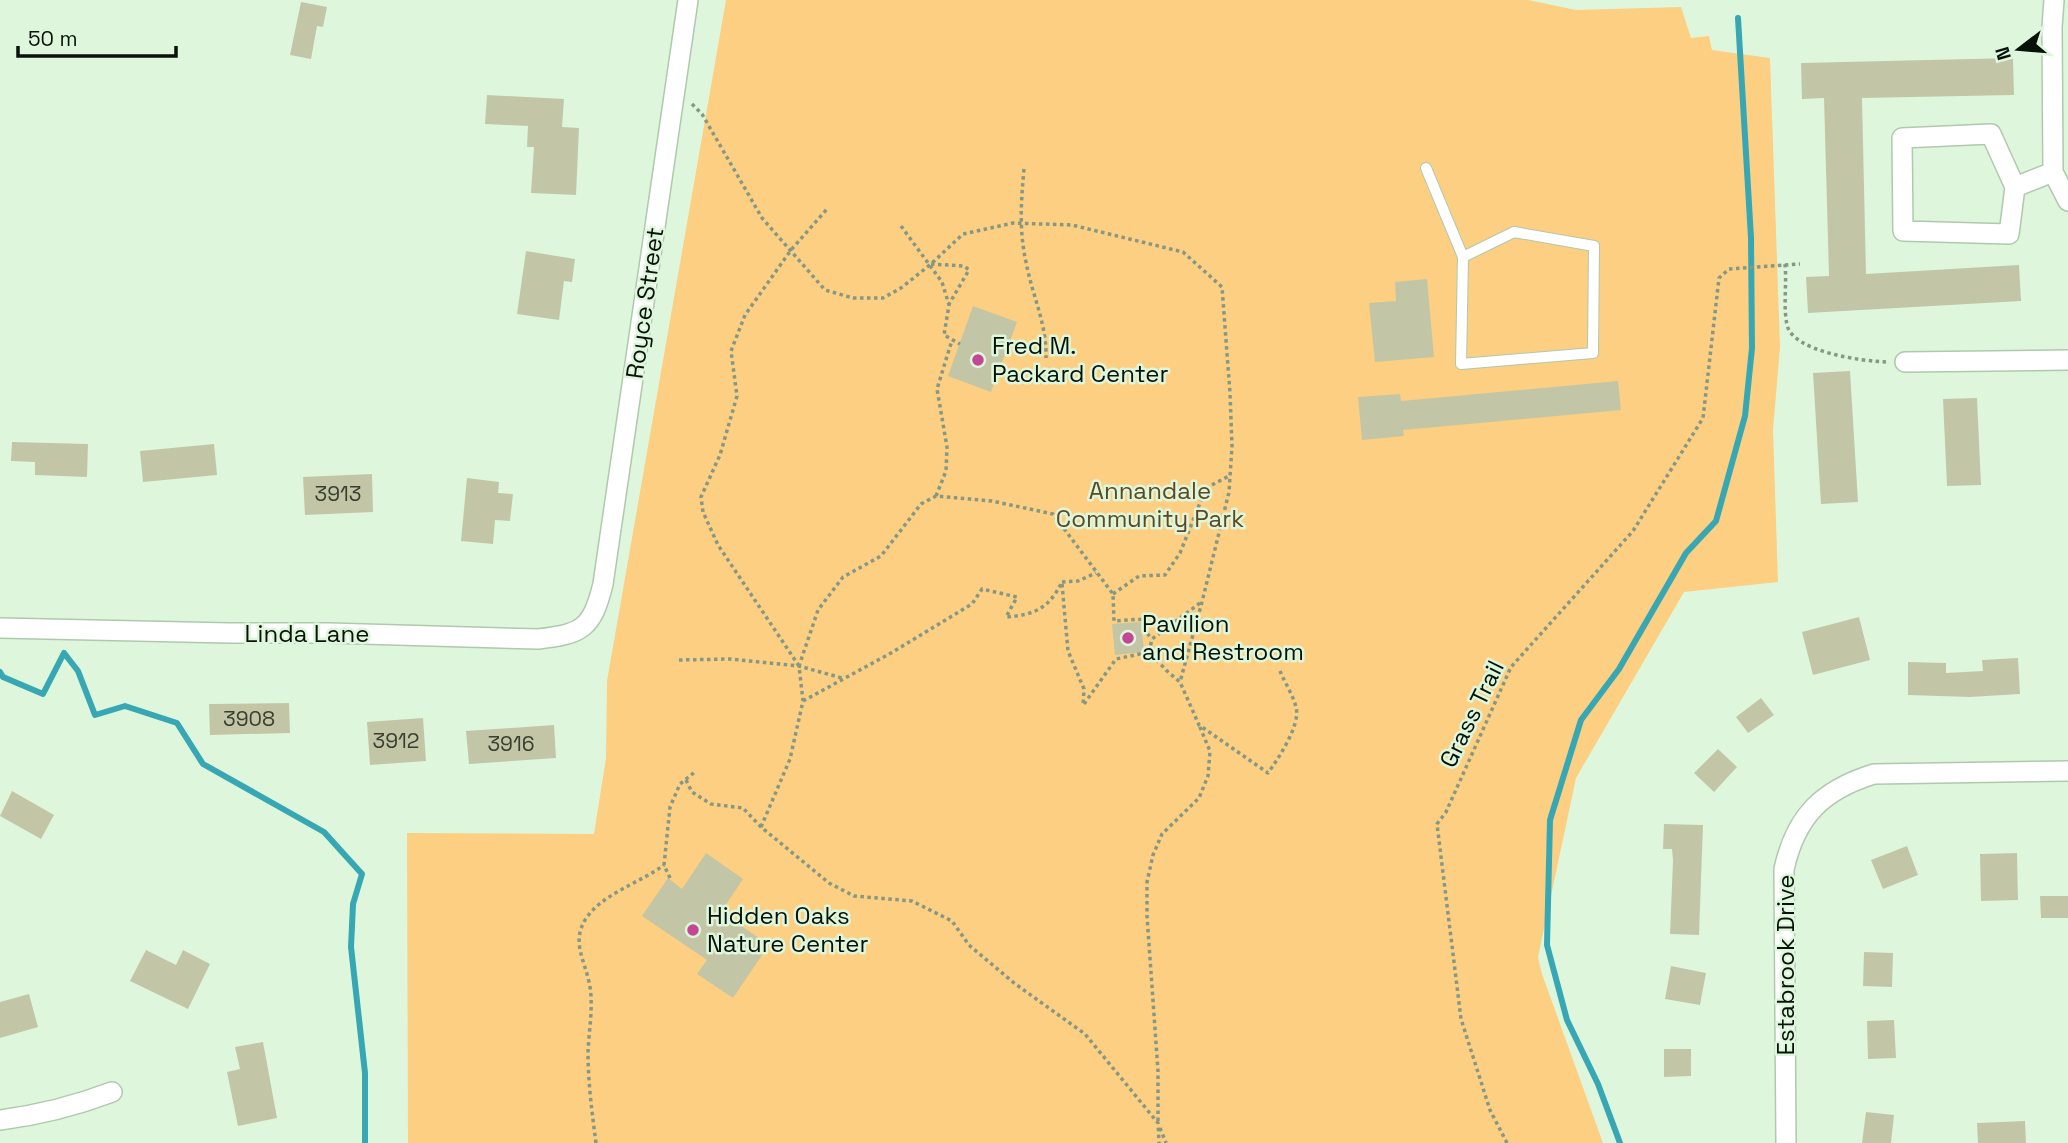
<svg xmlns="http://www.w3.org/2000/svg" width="2068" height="1143" font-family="'Space Grotesk',sans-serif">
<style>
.green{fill:#fccf82}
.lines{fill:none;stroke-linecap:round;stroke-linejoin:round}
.stream{stroke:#37a7b4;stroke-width:6}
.building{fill:#c3c6a6}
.lane-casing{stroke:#b0c8ae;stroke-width:12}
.street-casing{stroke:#b0c8ae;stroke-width:22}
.path{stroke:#869884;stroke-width:3.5;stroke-dasharray:3.5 3.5;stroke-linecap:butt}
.lane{stroke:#fff;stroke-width:10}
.street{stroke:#fff;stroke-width:19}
.poi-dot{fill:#c44796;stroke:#def7dc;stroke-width:2.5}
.labels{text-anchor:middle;stroke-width:5;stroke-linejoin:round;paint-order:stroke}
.number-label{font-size:21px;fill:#383f30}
.street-label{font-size:24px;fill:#091209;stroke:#def7dc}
.poi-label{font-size:24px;fill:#091209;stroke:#def7dc;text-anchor:start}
.park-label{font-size:24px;fill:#5d4822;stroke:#def7dc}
</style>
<rect width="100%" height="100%" fill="#def7dc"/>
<!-- green -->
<path class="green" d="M 726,0 L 1528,0 L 1576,10 L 1681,7 L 1691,38 L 1709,36 L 1712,50 L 1770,58 L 1780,347 L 1773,430 L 1778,582 L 1684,592 L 1576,778 L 1538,957 L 1542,974 L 1603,1143 L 408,1143 L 407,833 L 594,834 L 606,758 L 607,681 Z"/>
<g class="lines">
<!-- stream -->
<path class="stream" d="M 0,672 L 3,677 L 43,694 L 64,653 L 78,671 L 95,715 L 125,706 L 177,723 L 203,764 L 324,832 L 362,874 L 353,904 L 351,947 L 365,1073 L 365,1143
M 1620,1143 L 1598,1084 L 1567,1020 L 1547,945 L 1550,820 L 1581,720 L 1619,669 L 1686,553 L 1716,521 L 1745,416 L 1752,348 L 1751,238 L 1738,18"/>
</g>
<!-- building -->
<path class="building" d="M 301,2 L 327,7 L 323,27 L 317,26 L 311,59 L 290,55 Z
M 2013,58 L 2014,95 L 1862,98 L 1866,274 L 2019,265 L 2021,301 L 1808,313 L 1806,277 L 1829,276 L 1824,98 L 1802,99 L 1801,63 Z
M 487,95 L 564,99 L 562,127 L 579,128 L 576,195 L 531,193 L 534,147 L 527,147 L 528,126 L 485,124 Z
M 526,251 L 575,259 L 572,282 L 564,281 L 559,320 L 517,314 Z
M 1427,279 L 1434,357 L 1375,362 L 1369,303 L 1396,301 L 1395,282 Z
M 973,306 L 1017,322 L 991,392 L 948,376 Z
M 1850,371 L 1858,502 L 1821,504 L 1813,373 Z
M 1618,381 L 1621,410 L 1403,430 L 1404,436 L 1362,440 L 1358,397 L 1400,394 L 1401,401 Z
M 1977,398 L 1981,485 L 1947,486 L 1943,399 Z
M 12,442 L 88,444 L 87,477 L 35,475 L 35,462 L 11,461 Z
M 214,444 L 217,475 L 143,482 L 140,451 Z
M 372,474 L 373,512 L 305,515 L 303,477 Z
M 467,478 L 499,482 L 498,493 L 513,494 L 510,521 L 495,520 L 493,544 L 461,541 Z
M 1859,617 L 1870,660 L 1813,675 L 1802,632 Z
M 1141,622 L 1144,652 L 1115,655 L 1112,624 Z
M 2018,658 L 2020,694 L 1970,697 L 1908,695 L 1908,662 L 1946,663 L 1946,673 L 1983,671 L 1982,660 Z
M 1761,698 L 1774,715 L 1748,733 L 1736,717 Z
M 289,703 L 290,733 L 210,735 L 209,704 Z
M 423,718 L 426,761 L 370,765 L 367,722 Z
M 554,725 L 556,758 L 469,764 L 466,731 Z
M 1718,749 L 1737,767 L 1714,792 L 1694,773 Z
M 12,791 L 54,815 L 41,839 L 0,816 Z
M 1664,824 L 1703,825 L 1699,935 L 1670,934 L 1673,861 L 1672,849 L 1663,849 Z
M 1907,846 L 1918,875 L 1883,889 L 1871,860 Z
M 706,853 L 743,879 L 721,912 L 769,945 L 733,998 L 697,974 L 707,960 L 642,916 L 668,878 L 682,889 Z
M 2017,853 L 2018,900 L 1981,901 L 1980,854 Z
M 2040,896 L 2068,896 L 2068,918 L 2041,918 Z
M 146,950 L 176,965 L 183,950 L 210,964 L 188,1009 L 130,981 Z
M 1864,952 L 1893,953 L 1892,987 L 1863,986 Z
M 1671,966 L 1706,973 L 1700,1005 L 1665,999 Z
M 29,994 L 38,1027 L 0,1038 L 0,1002 Z
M 1894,1020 L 1896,1058 L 1868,1059 L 1867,1021 Z
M 263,1042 L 277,1118 L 238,1126 L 227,1072 L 240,1069 L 235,1047 Z
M 1664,1049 L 1691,1049 L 1691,1076 L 1664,1077 Z
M 1866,1112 L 1894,1115 L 1891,1143 L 1862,1143 Z
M 2025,1121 L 2026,1143 L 1978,1143 L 1977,1123 Z"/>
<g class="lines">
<!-- lane casing -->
<g class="lane-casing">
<path id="lane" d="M 1426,168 L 1463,257 L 1514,232 L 1594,246 L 1593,353 L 1461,364 L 1463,257"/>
</g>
<!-- street casing -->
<g class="street-casing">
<path id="street" d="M 2054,0 L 2052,27 L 2053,172 L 2068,201
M 2015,187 L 1991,134 L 1902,138 L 1903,231 L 2009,234 L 2015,187 L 2053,172
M 1905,362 L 2068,360
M 0,628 L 229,633 L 329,633 L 538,639 C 582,634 592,629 603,584 L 688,0
M 0,1120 C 39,1115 75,1106 112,1092
M 1786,1143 L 1784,869 C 1796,816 1822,790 1874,774 L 2068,771"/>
</g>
<!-- path -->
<path class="path" d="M 692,104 L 702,114 L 762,218 L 825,290 L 853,298 L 883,298 L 901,288 L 931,264 L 963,234 L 1013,223 L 1072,225 L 1183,252 L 1222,287 L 1230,393 L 1232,446 L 1229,492 L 1202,602 L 1180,682
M 1024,169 C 1021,201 1019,231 1026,262 C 1032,295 1047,324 1046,358
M 901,226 L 942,282 L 949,305 L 944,335 L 960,344
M 931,264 L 964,266 L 969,270 L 949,304
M 1785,264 C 1787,284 1783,305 1787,325 C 1793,352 1862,361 1886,362
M 936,496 L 946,471 L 947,447 L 937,389 L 952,340
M 1062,582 L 1078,581 L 1096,573
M 1062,584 L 1068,651 L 1084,689 L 1083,706
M 1113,594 L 1139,576 L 1165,575 L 1180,553 L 1206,488 L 1229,476
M 1200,603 L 1152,639 L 1149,652 L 1167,671 L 1180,682 L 1199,725 L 1268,773 C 1278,759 1301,725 1296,707 C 1293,695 1285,683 1280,671
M 679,660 L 730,659 L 799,666 L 842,678
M 799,666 L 718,545 L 703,512 L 701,497 L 720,455 L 737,396 L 731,351 L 745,315 L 791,250 L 827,209
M 803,701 L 891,653 L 972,604 L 982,589 L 1017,597 L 1006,617 C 1035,615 1049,608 1062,582
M 1084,704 L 1116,659 L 1149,652
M 686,780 L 692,792 L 711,804 L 743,808 L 761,827 L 829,883 L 854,896 L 912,901 L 952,921 L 969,945 L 1014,983 L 1085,1034 L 1158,1123 L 1159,1143
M 761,827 L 790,759 L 803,701 L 799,666 L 818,610 L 843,577 L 881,556 L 921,504 L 936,496 L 992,501 L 1053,514 L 1113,594 L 1114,621 L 1144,619 L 1146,632 L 1152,639
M 670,878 L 664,865 L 670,807 L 680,784 L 696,771
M 1158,1121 L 1158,1071 L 1147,916 L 1147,882 L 1153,855 L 1162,834 L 1199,798 L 1208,776 L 1210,751 L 1199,725
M 1160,1128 L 1166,1143
M 596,1143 C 592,1113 588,1082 588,1052 C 589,1029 594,1004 589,982 C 584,959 572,942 585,920 C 601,894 640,883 664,865
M 1507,1143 L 1490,1110 L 1461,1019 L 1437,824 L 1446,812 L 1511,667 L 1633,531 L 1703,418 L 1719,278 L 1729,269 L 1800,264"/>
<!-- lane -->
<use href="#lane" class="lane"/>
<!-- street -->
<use href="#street" class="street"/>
</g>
<!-- markers -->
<g class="poi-dot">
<circle cx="978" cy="360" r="7"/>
<circle cx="1128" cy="638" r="7"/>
<circle cx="693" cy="930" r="7"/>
</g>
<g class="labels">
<!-- number labels -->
<g class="number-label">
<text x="338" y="501">3913</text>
<text x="249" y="726">3908</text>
<text x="396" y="748">3912</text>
<text x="511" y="751">3916</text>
</g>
<!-- street labels -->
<g class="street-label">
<text transform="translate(645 303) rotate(-82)" y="8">Royce Street</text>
<text x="307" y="642">Linda Lane</text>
<text transform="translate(1472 714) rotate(-64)" y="8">Grass Trail</text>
<text transform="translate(1786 965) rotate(-90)" y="8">Estabrook Drive</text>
</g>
<!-- poi labels -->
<g class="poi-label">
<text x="992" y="354">Fred M.<tspan x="992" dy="28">Packard Center</tspan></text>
<text x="1142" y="632">Pavilion<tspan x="1142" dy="28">and Restroom</tspan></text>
<text x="707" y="924">Hidden Oaks<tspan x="707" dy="28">Nature Center</tspan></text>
</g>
<!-- park labels -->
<g class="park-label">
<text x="1150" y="499">Annandale<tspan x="1150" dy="28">Community Park</tspan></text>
</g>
</g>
<!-- north arrow -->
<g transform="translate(2019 49) rotate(254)" stroke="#def7dc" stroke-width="5" paint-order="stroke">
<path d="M0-5L12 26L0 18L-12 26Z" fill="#091209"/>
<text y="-10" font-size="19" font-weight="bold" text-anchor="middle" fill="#091209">N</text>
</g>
<!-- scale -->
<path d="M18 46v10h158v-10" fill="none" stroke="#091209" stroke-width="3.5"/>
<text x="28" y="46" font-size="21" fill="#091209" stroke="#def7dc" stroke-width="5" paint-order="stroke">50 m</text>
</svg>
